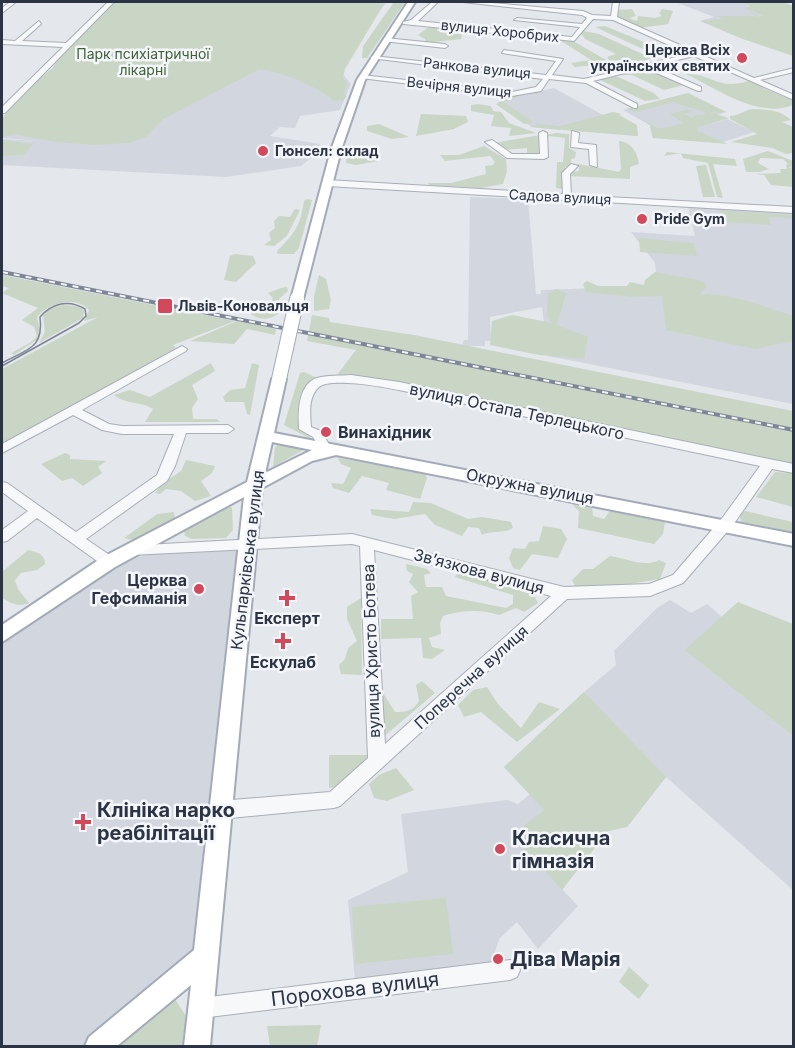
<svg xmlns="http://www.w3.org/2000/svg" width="795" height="1048" font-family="Inter,sans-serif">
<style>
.built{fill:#d2d6de}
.green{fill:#c9d6c5}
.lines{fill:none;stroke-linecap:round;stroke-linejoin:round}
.minor-casing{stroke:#a9aeb7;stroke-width:2}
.major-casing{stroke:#a3abb8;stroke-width:4}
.minor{fill:#f7f8fa;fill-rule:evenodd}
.major{fill:#fff;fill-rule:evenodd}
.tram{stroke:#7d8696;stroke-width:1.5}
.rail-casing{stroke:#7d8696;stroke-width:4}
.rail{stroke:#f4f6f9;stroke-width:2;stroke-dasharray:6;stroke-linecap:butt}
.major-bridge-casing{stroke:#a3abb8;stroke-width:16;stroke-linecap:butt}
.major-bridge{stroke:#fff;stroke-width:14}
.poi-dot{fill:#d1495b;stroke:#f4f6f9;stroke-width:2}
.labels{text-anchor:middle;stroke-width:5;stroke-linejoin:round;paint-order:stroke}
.far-street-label{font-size:14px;fill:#2b3445;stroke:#f4f6f9}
.far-poi-label{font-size:14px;font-weight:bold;fill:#2b3445;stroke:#f4f6f9;text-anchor:start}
.far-park-label{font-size:14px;fill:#3f6138;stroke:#f4f6f9}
.street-label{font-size:16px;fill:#2b3445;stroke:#f4f6f9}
.poi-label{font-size:16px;font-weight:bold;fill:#2b3445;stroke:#f4f6f9}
.near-poi-label{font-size:20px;font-weight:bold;fill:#2b3445;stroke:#f4f6f9;text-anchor:start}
.near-street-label{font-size:20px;fill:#2b3445;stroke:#f4f6f9}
</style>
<rect width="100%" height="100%" fill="#e4e7ec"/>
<!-- built -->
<path class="built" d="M 117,2 L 383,2 L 386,3 L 372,20 L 341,72 L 351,84 L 340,110 L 300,116 L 295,128 L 280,127 L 270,136 L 320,144 L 312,157 L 301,166 L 226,177 L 2,165 L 2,139 L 40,141 L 2,138 L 2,121 Z
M 685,2 L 738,2 L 751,6 L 745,7 L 793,26 L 793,52 L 743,39 L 700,21 L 714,17 L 678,3 Z
M 554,88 L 603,115 L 613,113 L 637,136 L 532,127 L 498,106 L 504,99 Z
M 688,93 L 726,112 L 652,137 L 650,125 L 623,110 Z
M 727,119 L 754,132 L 723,142 L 697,131 L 697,128 Z
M 470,197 L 528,199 L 536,294 L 541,294 L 541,290 L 657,286 L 655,263 L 631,232 L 695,236 L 688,206 L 793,212 L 793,404 L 548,356 L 542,307 L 490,317 L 491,341 L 485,341 L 485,346 L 462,346 L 464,340 L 468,340 Z
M 239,549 L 197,954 L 88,1046 L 2,1046 L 2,641 L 84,584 L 111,568 L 144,555 L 173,550 Z
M 670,600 L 691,613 L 707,604 L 722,617 L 684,650 L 793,736 L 793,890 L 666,777 L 627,827 L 608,831 L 562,889 L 578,906 L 538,949 L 517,922 L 499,939 L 491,965 L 355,981 L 348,900 L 408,872 L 401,814 L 507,800 L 518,804 L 530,794 L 504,767 L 584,692 L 616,665 L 614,651 L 657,608 Z"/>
<!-- green -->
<path class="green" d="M 112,2 L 382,2 L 384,4 L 345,69 L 343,77 L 347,84 L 344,94 L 347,96 L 343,100 L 334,101 C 313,84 287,74 260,69 L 163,119 L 146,137 L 129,143 L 95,145 L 57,142 L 17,135 L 2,137 L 2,118 L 41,77 L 53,68 L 58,58 L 79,37 L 104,14 L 102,14 Z
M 394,2 L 405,2 L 367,58 L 362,58 L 363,46 Z
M 738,2 L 783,2 L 793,6 L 793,27 L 790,27 L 793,28 L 793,56 L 743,39 L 700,21 L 723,19 L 716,16 L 756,16 L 750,12 L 758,15 L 756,17 L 764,16 L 744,8 L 751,6 Z
M 632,9 L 636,16 L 629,18 L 637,21 L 638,16 L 655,18 L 662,16 L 659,13 L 662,9 L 673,11 L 668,24 L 640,28 L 617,18 L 616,10 Z
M 430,26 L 437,27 L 437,31 L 462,34 L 461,39 L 426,43 L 425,39 L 418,35 Z
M 605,26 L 670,53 L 658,56 L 595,27 Z
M 578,30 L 599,34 L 651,58 L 639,63 L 630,59 L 610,61 L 607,57 L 616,54 L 585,39 Z
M 571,40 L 608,61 L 605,64 L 575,67 L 571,63 L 591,60 L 561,41 Z
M 639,65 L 670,75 L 684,85 L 664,90 L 632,75 L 621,75 L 619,70 Z
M 611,74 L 654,93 L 660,99 L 645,101 L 600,80 L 601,75 Z
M 686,74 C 711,73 719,91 748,81 L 793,101 L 793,105 C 759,119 717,89 686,74 Z
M 539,90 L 542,91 L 538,94 L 529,93 L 503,102 L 532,121 L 531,123 L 524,124 L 496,104 L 506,97 Z
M 688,93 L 726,112 C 715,115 684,107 674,102 L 636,112 L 626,109 Z
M 478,104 L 491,106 L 493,111 L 501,112 L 509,123 L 536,133 L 509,136 L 511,128 L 491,126 L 494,115 L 471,111 L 471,105 Z
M 753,109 C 768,110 780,110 791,120 L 782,122 L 793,127 L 793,153 L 786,154 L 772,148 L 731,142 L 757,134 L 730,119 L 730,116 C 739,116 744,110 753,109 Z
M 685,110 L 694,110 L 685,114 L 692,118 L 695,115 L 705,115 L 703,110 L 729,118 L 697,128 L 698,131 L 728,144 L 653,138 L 650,125 L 632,115 L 660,129 L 683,123 L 670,114 Z
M 613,112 L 622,114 L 619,115 L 637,125 L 638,136 L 563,130 L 561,127 L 561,130 L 530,127 L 537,124 L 560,126 Z
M 421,114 L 466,116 L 468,122 L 454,129 L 416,136 Z
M 379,124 L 409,137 L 392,139 L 367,131 L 367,126 Z
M 556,133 L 569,134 L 569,148 L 576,152 L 575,158 L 571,159 L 571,165 L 565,167 L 565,189 L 556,188 L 557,162 L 563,162 L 565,138 L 549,136 L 548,140 L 545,140 L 545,135 Z
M 540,135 L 542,154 L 527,154 L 527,148 L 503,150 L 494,143 Z
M 2,140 L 33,144 L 24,155 L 2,156 Z
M 619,141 C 631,142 638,153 639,164 L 630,167 L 630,179 L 569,176 L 570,172 L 579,171 L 579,166 L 575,166 L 578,164 L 619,172 L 621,169 Z
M 484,146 L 506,159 L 507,171 L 503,184 L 481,188 L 429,185 L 428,183 L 451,183 L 486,174 L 485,166 L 493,165 L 495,162 L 490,156 L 445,161 L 440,155 L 459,155 Z
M 360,148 L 368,149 L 370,155 L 378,161 L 356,165 L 346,163 L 347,151 Z
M 768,151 L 793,161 L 793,166 L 788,168 L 793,167 L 793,187 L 771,185 L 764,175 L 755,174 L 781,173 L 780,169 L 787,169 L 786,165 L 788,164 L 783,159 L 760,158 L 758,163 L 769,169 L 760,172 L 746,172 L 743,159 Z
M 667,152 L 735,159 L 737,166 L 713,164 L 723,198 L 717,197 L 708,163 L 683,158 L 681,153 L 664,156 Z
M 706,165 L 715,197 L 703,197 L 696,166 Z
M 307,199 L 312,200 L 299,248 L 294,254 L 278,254 L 277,251 C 294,234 300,227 304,201 Z
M 295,209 L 300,210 L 287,236 L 274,246 L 264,245 L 271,240 L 269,233 L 275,228 L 274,221 L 279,216 L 290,217 Z
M 717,210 L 793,215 L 793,218 L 769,217 L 771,225 L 721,222 L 720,219 L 726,219 L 727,215 Z
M 639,238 L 694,243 L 697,256 L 640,252 Z
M 235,254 L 253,256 L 256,263 L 236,282 L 224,280 L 230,256 Z
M 655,272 L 704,281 L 707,287 L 699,294 C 732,293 762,306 793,316 L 793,341 L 755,349 L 666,330 L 662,296 L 633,297 L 586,292 L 583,284 L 587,281 L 598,286 L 627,286 L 630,282 L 644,285 L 645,280 Z
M 2,275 L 235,321 L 173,345 L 176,348 L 2,444 L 2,369 L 98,317 L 84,321 L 89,310 C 76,295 47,303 37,317 L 40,331 L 38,339 L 14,355 L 11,353 L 30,343 L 37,336 L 34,327 L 22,320 L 38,308 L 2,293 L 9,288 L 2,286 Z
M 319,275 L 326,279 L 331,300 L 329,309 L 314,311 L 314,296 Z
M 281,288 L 287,287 L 288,291 L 279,299 L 280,312 C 272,320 260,321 251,314 L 253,310 L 268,308 L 273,298 L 268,293 Z
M 556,289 L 566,293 L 557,325 L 588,337 L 584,359 L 539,355 L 490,345 L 492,321 L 512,315 L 552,323 L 547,315 L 548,293 Z
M 63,305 L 79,306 L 84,311 L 83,318 L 39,343 L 45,332 L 43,315 L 49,309 Z
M 312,315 L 329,318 L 330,322 L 414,335 L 793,411 L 793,466 L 355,376 L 337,375 L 356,350 L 307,341 Z
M 237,321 L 276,329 L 275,335 L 247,329 L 234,344 L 190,341 Z
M 211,363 L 215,371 L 192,385 L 198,399 L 192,408 L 193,419 L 217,419 L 220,422 L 145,422 L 153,409 C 141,401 127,405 114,395 L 130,390 L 150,397 Z
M 252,363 L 259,365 L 250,415 L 247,414 L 244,402 L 225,402 L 223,397 L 230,390 L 245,388 Z
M 304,372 L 317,378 L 308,386 L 303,414 L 314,435 L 309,438 L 284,425 L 300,373 Z
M 280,442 L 303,450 L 273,467 L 275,447 Z
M 65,453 L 70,455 L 70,459 L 106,461 L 98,467 L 102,473 L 83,486 L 72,478 L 62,481 L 41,464 Z
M 338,458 L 424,473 L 427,478 L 420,499 L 386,490 L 389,483 L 362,476 L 349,493 L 333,488 L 331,483 L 343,484 L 351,468 L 341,464 Z
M 186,460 L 215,466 L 212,473 L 201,481 L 211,496 L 195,501 L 181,491 L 166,489 L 160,494 L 155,493 L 162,484 L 181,471 Z
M 775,472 L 793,473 L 793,507 L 756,497 Z
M 413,502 L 431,503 L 468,519 L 482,517 L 511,522 L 513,528 C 503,534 492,530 482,535 L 479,528 L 468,527 L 462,536 L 435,525 L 425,514 L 394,519 L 372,515 L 370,509 L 409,512 Z
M 571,503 L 592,508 L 593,516 L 604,519 L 610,511 L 665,522 L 663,534 L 654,544 L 578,528 L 579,511 Z
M 232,507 L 233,530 L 226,538 L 192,539 L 185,536 L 184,531 C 193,521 218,507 232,507 Z
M 745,511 L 793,522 L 793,533 L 741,522 L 740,514 Z
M 174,512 L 175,519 L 137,541 L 124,538 L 157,514 Z
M 543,526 L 561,529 L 567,539 L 558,558 L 532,554 L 520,570 L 513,568 L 509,558 L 513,548 L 525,549 L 529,542 L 539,541 Z
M 28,550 C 37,552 45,554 45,564 L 37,570 L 21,573 L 15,580 L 18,589 L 29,603 C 20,607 9,604 2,597 L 2,572 Z
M 610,556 C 626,558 644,568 659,560 L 666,563 L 660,579 L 611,587 L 575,586 L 572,580 L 583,569 L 593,569 Z
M 406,564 L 427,569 L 431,573 L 424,575 L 426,587 L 442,587 L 446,596 L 506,608 L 513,604 L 513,595 L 455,577 L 459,571 L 531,590 L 538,603 L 524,612 L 516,608 L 499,615 C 481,609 461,610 443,616 L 440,623 L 441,634 L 429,638 L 432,647 L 445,650 L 432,659 L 423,658 L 421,638 L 381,639 L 381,619 L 413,619 L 411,596 L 418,592 L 409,582 L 413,574 L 407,571 Z
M 361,598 L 362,675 L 341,674 L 339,665 L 345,659 L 348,648 L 357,641 L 347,619 L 347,607 Z
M 738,602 L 793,624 L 793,736 L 684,650 Z
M 422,681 L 435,693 L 382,738 L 379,701 L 383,693 L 395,712 C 406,712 413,711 419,701 L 416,685 Z
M 487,687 L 498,704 L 521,728 L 539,702 L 560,709 L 517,742 L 481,712 L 464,717 L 458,705 L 473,690 Z
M 584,692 L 666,777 L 627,827 L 608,831 L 562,890 L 512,835 L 544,810 L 504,767 Z
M 329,755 L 367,755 L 371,758 L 335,787 L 329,788 Z
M 396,768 L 414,790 L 387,801 L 374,798 L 369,784 L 379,775 Z
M 446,898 L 453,954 L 355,964 L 352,907 Z
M 629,967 L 649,985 L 639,999 L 619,982 Z
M 171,993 L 186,1016 L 183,1046 L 107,1046 Z
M 321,1025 L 317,1046 L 270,1046 L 267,1026 Z"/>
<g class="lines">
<!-- minor casing -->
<g class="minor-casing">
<path id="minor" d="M 10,2 L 16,2 L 2,13 L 2,8 Z
M 108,2 L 114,2 L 5,113 L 2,113 L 2,107 L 63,47 L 2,44 L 2,40 L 15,41 L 39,21 L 41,24 L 22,41 L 66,43 Z
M 432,2 L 438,2 L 418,21 L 572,37 L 580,27 L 514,20 L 517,18 L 582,24 L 587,18 L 582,15 L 463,2 L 480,2 L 583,11 L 592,15 L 611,16 L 613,2 L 619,2 L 617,17 L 754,78 L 794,68 L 794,72 L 760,80 L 794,95 L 794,100 L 694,56 L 653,66 L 701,87 L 701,91 L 698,91 L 645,68 L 593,81 L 637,104 L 637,108 L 634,108 L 586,83 L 549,79 L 541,91 L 512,96 L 360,78 L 362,75 L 512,92 L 536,87 L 543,79 L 370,58 L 373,56 L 546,75 L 556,61 L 502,53 L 504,50 L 563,59 L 552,75 L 584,79 L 689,54 L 613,20 L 593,19 L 574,41 L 403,24 L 403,22 L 411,20 Z
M 385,38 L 445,44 L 448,46 L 445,48 L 383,41 Z
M 543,131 L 547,133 L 548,157 L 544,159 L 507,158 L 485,142 L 492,140 L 512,154 L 540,154 L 539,133 Z
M 572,131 L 579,133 L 578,143 L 596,145 L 597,167 L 590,165 L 589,149 L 571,147 Z
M 571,164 L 578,166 L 570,174 L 571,195 L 794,207 L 794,213 L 327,186 L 323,183 L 327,180 L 563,194 L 562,173 Z
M 182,346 L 187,349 L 186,351 L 82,410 L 109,424 L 122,426 L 228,425 L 234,429 L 228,433 L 186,433 L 175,466 L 167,481 L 86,539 L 114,558 L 116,562 L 114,566 L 104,566 L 37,518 L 7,541 L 2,542 L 2,530 L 28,511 L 2,492 L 2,482 L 7,483 L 76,532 L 157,475 L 174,434 L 122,434 L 102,430 L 73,415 L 2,453 L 2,444 Z
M 351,375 L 399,382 L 769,459 L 794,464 L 794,473 L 772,469 L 733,525 L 683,583 L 650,596 L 567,599 L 340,806 L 334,808 L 220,819 L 214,816 L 211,810 L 214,804 L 220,801 L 330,792 L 368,758 L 360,546 L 352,544 L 131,555 L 126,554 L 124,550 L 126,546 L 352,534 L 564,587 L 649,584 L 673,575 L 723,517 L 760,466 L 399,390 C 384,387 330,377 319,387 C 308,397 310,413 311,427 L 321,431 L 330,446 L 324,450 L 320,449 L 313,437 L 299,429 C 298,413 298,384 317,378 C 327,375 341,376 351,375 ZM 374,550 L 551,596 L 385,744 Z
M 510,960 L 517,963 L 520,970 L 517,977 L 510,980 L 201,1018 L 194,1015 L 191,1008 L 194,1001 L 201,998 Z"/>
</g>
<!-- major casing -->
<g class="major-casing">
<path id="major" d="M 408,2 L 415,2 L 365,80 L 341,150 L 303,299 L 297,303 L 293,302 L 291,299 L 331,150 L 357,80 Z
M 279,375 L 286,379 L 274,433 L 794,534 L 794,546 L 336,455 L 312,461 L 262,488 L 210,1046 L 184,1046 L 191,985 L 117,1046 L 85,1046 L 89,1037 L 194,950 L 244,497 L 115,567 L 2,642 L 2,625 L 103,557 L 247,482 L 272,379 ZM 272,442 L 312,450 L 265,473 Z"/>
</g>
<!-- minor -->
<use href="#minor" class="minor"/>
<!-- major -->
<use href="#major" class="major"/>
<!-- tram -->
<path class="tram" d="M 2,363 C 27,349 44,349 40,317 C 52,303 69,299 85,309 L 86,316 L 79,323 L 2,366"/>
<!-- rail casing -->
<g class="rail-casing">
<path id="rail" d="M 2,272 L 794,430"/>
</g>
<!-- rail -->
<use href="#rail" class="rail"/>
<!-- major-bridge casing -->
<g class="major-bridge-casing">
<path id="major-bridge" d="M 279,379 L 297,299"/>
</g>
<!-- major-bridge -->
<use href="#major-bridge" class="major-bridge"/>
</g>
<!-- markers -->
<g class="poi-dot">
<circle cx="742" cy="58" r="6"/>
<circle cx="263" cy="151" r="6"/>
<circle cx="642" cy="219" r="6"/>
<rect x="157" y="298" width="16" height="16" rx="3"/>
<circle cx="326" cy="432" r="6"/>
<circle cx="199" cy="589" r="6"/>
<path d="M284 589h6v6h6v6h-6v6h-6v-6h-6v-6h6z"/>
<path d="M280 632h6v6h6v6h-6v6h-6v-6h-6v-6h6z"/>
<path d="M80 813h6v6h6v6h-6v6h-6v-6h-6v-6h6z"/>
<circle cx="500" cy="849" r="6"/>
<circle cx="498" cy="959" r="6"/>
</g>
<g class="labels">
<!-- far-street labels -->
<g class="far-street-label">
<text transform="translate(500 31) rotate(6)" y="5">вулиця Хоробрих</text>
<text transform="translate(477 68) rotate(6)" y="5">Ранкова вулиця</text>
<text transform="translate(459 87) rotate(6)" y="5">Вечірня вулиця</text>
<text transform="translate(560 197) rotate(3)" y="5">Садова вулиця</text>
</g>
<!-- far-poi labels -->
<g class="far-poi-label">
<text x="730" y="55" text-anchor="end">Церква Всіх<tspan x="730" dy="16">українських святих</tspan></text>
<text x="275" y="156">Гюнсел: склад</text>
<text x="654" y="224">Pride Gym</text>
<text x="178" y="311">Львів-Коновальця</text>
</g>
<!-- far-park labels -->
<g class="far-park-label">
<text x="143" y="59">Парк психіатричної<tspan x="143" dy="16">лікарні</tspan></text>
</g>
<!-- street labels -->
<g class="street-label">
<text transform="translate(517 411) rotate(12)" y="6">вулиця Остапа Терлецького</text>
<text transform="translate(530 486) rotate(11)" y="6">Окружна вулиця</text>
<text transform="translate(247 560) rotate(-83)" y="6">Кульпарківська вулиця</text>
<text transform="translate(479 571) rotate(15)" y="6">Звʼязкова вулиця</text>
<text transform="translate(371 651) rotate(-92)" y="6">вулиця Христо Ботева</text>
<text transform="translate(471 677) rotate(-42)" y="6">Поперечна вулиця</text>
</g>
<!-- poi labels -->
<g class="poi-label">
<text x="338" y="438" text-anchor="start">Винахідник</text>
<text x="187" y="586" text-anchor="end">Церква<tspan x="187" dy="18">Гефсиманія</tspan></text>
<text x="287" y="624">Експерт</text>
<text x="283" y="668">Ескулаб</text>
</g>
<!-- near-poi labels -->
<g class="near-poi-label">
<text x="97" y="817">Клініка нарко<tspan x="97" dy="23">реабілітації</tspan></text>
<text x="512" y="845">Класична<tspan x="512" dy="23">гімназія</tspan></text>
<text x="510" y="966">Діва Марія</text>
</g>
<!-- near-street labels -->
<g class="near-street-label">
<text transform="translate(355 989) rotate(-7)" y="7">Порохова вулиця</text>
</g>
</g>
<!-- border -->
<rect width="795" height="1048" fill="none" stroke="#2b3445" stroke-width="6"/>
</svg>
